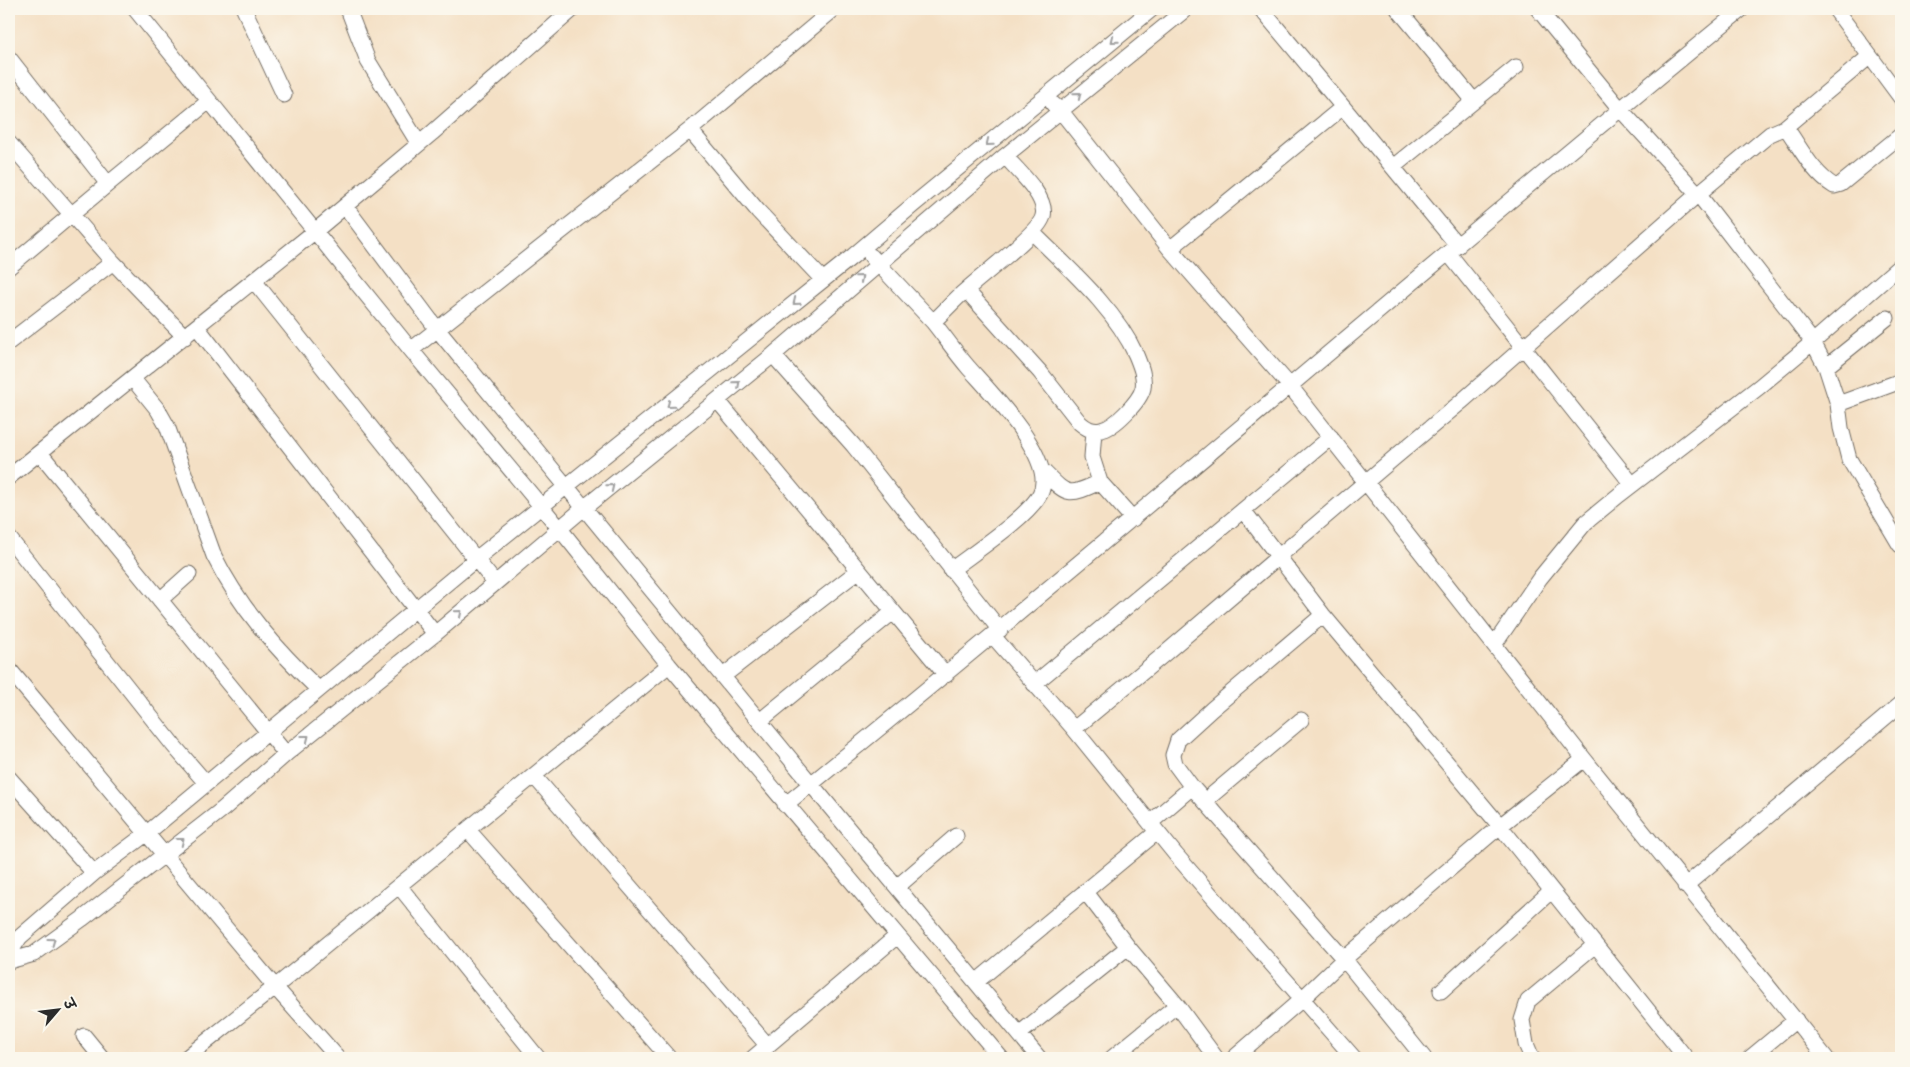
<svg xmlns="http://www.w3.org/2000/svg" width="1910" height="1067" font-family="'Indie Flower','Playpen Sans Deva',sans-serif">
<style>
.lines{fill:none;stroke-linecap:round;stroke-linejoin:round}
.minor-casing{stroke:#716a61;stroke-width:17}
.minor{stroke:#fff;stroke-width:15}
.oneway{stroke:#a0a0a0}
</style>
<rect width="100%" height="100%" fill="#fbf7ec"/>
<filter id="ink" filterUnits="userSpaceOnUse"><feTurbulence type="fractalNoise" baseFrequency=".02" numOctaves="2"/><feDisplacementMap in="SourceGraphic" scale="10" xChannelSelector="R" yChannelSelector="G"/><feConvolveMatrix kernelMatrix="1 2 1 2 8 2 1 2 1" color-interpolation-filters="sRGB"/></filter>
<filter id="wash" filterUnits="userSpaceOnUse"><feTurbulence type="fractalNoise" baseFrequency=".0096" numOctaves="4" result="noise"/><feDisplacementMap in="SourceGraphic" scale="20" xChannelSelector="R" yChannelSelector="G"/><feGaussianBlur stdDeviation="1.12" result="paint"/><feColorMatrix in="noise" values="0 0 0 0 0 0 0 0 0 0 0 0 0 0 0 0 0 1.4 0 .05"/><feComposite in="paint" operator="in"/></filter>
<g filter="url(#wash)">
<rect width="100%" height="100%" fill="#f4e0c5"/>
</g>
<g filter="url(#ink)">
<g class="lines">
<!-- minor casing -->
<g class="minor-casing">
<path id="minor" d="M 135,9 L 411,350 L 560,529 L 669,665 L 1001,1058
M 244,9 L 284,95
M 348,9 L 368,61 L 419,144
M 1398,9 L 1474,101
M 1835,9 L 1901,98
M 9,58 L 108,184 L 209,101
M 1053,104 L 1060,110 L 1170,249 L 1290,386 L 1584,759 L 1826,1058
M 1343,107 L 1458,246
M 1784,128 L 1870,56
M 9,143 L 113,262 L 185,337
M 1393,167 L 1516,67
M 345,206 L 437,329 L 811,784 L 1039,1058
M 1170,249 L 1343,107 L 1261,9
M 1449,254 L 1632,484
M 871,256 L 933,322 C 944,312 954,300 966,290 C 981,276 1040,232 1043,216 C 1048,197 1016,169 1005,156
M 9,267 L 108,184
M 823,280 L 758,211 L 690,130 L 834,9
M 254,281 L 495,583
M 966,290 L 1040,372 L 1080,423 C 1086,428 1092,432 1101,430 C 1114,428 1140,401 1143,388 C 1145,376 1140,365 1136,355 C 1115,308 1068,268 1032,232
M 933,322 C 945,337 956,353 968,367 C 990,392 1058,460 1040,494 C 1028,517 973,553 951,570
M 197,327 L 435,634
M 9,342 L 113,262
M 411,350 L 690,130
M 773,355 L 853,445 L 1000,630
M 1826,367 L 1887,318
M 133,379 L 158,410 L 167,426 L 214,556 C 240,608 277,650 318,689
M 718,401 L 946,675
M 1838,404 L 1901,381
M 1094,431 L 1092,457 L 1100,482 L 1133,519
M 40,453 L 286,754
M 1043,471 C 1068,496 1067,497 1100,482
M 9,477 L 314,232 L 432,133 L 573,9
M 1243,510 L 1323,615 L 1500,826 L 1686,1058
M 9,538 L 174,746 L 206,783
M 1900,545 L 1849,459 L 1841,428 L 1838,404 L 1826,367 L 1813,342 L 1698,194 L 1770,134 L 1784,128 L 1789,132 C 1802,151 1814,174 1834,186 L 1841,184 L 1901,135
M 160,600 L 189,574
M 993,636 L 1074,729 L 1176,855 L 1354,1058
M 1494,645 L 1540,578 L 1585,523 L 1619,495 L 1759,387 L 1813,342 L 1901,265
M 9,669 L 275,987 L 669,665
M 723,676 L 858,571
M 1034,684 L 1331,437
M 760,721 L 893,612
M 1074,729 L 1162,656 L 1394,458 L 1461,402 L 1698,194 L 1620,109 L 1538,9
M 534,776 L 768,1046
M 9,778 L 94,873
M 1192,787 L 1175,764 L 1173,755 L 1178,740 L 1212,709 L 1323,615
M 1206,800 L 1301,720
M 785,805 C 1108,544 1421,271 1742,9
M 1150,823 L 1192,787 L 1344,959 L 1424,1058
M 468,830 L 669,1058
M 399,886 L 538,1058
M 1685,886 L 1901,704
M 897,887 L 956,836
M 9,954 L 20,937 L 94,873 L 146,834 L 476,559 L 853,256 L 913,205 L 1152,9
M 9,961 L 34,954 L 82,919 L 223,809 L 286,754 L 435,634 L 584,508 L 773,355 L 1005,156 L 1186,9
M 976,982 L 1157,832
M 1441,991 L 1551,891
M 1177,1005 L 1216,1058
M 1019,1034 L 1128,947 L 1085,891
M 84,1036 L 102,1058
M 186,1058 L 275,987 L 338,1058
M 753,1058 L 897,936
M 1112,1058 L 1177,1005 L 1128,947
M 1234,1058 L 1302,999 L 1344,959 L 1500,826 L 1584,759
M 1532,1058 L 1526,1044 L 1522,1020 L 1528,1001 L 1595,945
M 1750,1058 L 1796,1020"/>
</g>
<!-- minor -->
<use href="#minor" class="minor"/>
</g>
<!-- one-way arrows -->
<defs><path id="oneway-chevron" d="M-2-3.5L2.5 0L-2 3.5" fill="none" stroke-width="1.6" stroke-linecap="round" stroke-linejoin="round" transform="scale(1.25)"/></defs>
<g class="oneway">
<use href="#oneway-chevron" transform="translate(1114 40) rotate(141)"/>
<use href="#oneway-chevron" transform="translate(1078 95) rotate(-39)"/>
<use href="#oneway-chevron" transform="translate(989 143) rotate(141)"/>
<use href="#oneway-chevron" transform="translate(860 278) rotate(-41)"/>
<use href="#oneway-chevron" transform="translate(796 302) rotate(141)"/>
<use href="#oneway-chevron" transform="translate(737 384) rotate(-41)"/>
<use href="#oneway-chevron" transform="translate(670 405) rotate(141)"/>
<use href="#oneway-chevron" transform="translate(611 487) rotate(-39)"/>
<use href="#oneway-chevron" transform="translate(459 613) rotate(-40)"/>
<use href="#oneway-chevron" transform="translate(306 738) rotate(-38)"/>
<use href="#oneway-chevron" transform="translate(181 841) rotate(-38)"/>
<use href="#oneway-chevron" transform="translate(52 941) rotate(-36)"/>
</g>
</g>
<!-- margin -->
<rect width="1910" height="1067" fill="none" stroke="#fbf7ec" stroke-width="30"/>
<!-- north arrow -->
<g transform="translate(58 1010) rotate(62)" stroke="#fbf7ec" stroke-width="4" paint-order="stroke">
<path d="M0-4L9 19L0 12L-9 19Z" fill="#2b2b2b"/>
<text y="-8" font-size="14" font-weight="bold" text-anchor="middle" fill="#2b2b2b">उ</text>
</g>
</svg>
